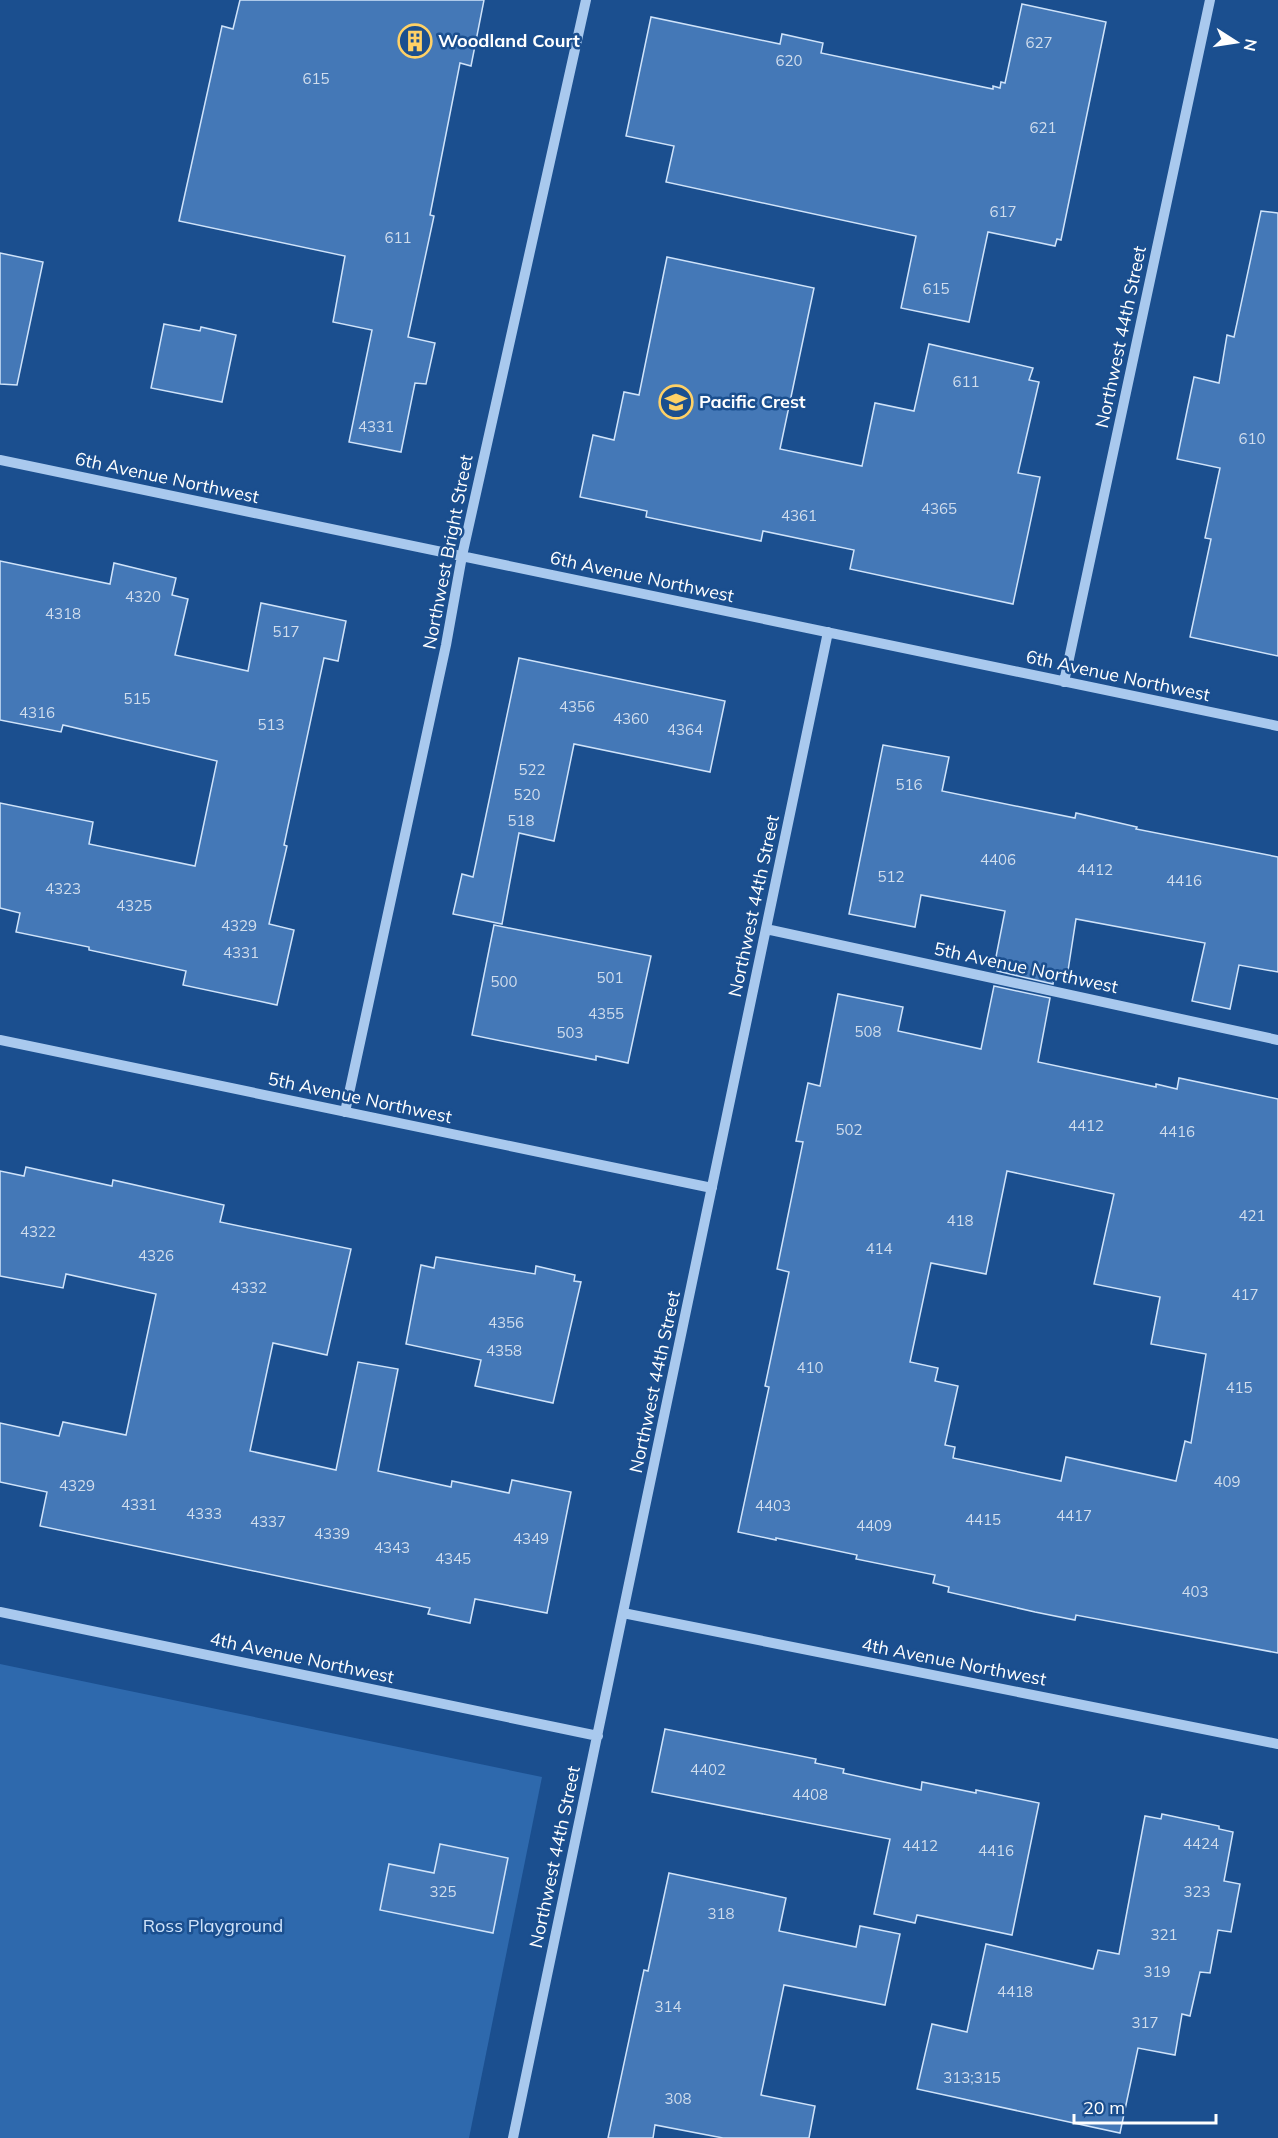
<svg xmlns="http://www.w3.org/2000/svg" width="1278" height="2138" font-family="Mulish,sans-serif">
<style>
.green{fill:#2e69ad}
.building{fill:#4478b7;stroke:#cfe3fa;stroke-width:1.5;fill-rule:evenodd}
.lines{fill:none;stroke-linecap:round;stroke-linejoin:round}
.minor{stroke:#a9c9ee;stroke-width:10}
.labels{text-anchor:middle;stroke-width:5;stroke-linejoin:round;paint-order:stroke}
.number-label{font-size:15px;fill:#d0dded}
.poi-label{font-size:18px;font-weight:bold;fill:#fff;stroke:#1b4f8f;text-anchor:start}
.street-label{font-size:18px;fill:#fff;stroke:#1b4f8f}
.park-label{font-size:18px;fill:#cfe3fa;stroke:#1b4f8f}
</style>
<rect width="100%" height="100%" fill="#1b4f8f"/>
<!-- green -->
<path class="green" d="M 0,1664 L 542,1777 L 469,2138 L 0,2138 Z"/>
<!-- building -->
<path class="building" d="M 240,0 L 484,0 L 471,66 L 460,63 L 430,215 L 434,216 L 408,337 L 435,343 L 426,384 L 415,383 L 401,452 L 349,442 L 372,330 L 333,322 L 345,256 L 179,221 L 222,26 L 233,29 Z
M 1022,4 L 1106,22 L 1061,240 L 1057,239 L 1055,246 L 988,232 L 969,322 L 901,308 L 916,236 L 666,182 L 674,146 L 626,136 L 651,17 L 780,44 L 782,34 L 823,43 L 821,53 L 993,89 L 993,86 L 1000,88 L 1001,82 L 1005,83 Z
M 1261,211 L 1278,213 L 1278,656 L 1190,637 L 1211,539 L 1205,538 L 1220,468 L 1177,459 L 1194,377 L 1219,383 L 1227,335 L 1234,337 Z
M 0,253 L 43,262 L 17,385 L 0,384 Z
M 667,257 L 814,288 L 780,449 L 862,466 L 875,403 L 914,411 L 929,344 L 1033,368 L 1029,380 L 1039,382 L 1018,473 L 1040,477 L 1013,604 L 850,569 L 854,550 L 763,531 L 761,541 L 646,517 L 647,511 L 580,497 L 593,435 L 614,440 L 624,392 L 639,395 Z
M 164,324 L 200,331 L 201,327 L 236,335 L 222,402 L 151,388 Z
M 0,561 L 110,584 L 114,563 L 176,578 L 172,595 L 188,599 L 175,655 L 248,671 L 261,603 L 346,621 L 338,661 L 324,658 L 284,845 L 287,846 L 269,924 L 294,930 L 277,1005 L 183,985 L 186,971 L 89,950 L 89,947 L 16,932 L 20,913 L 0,908 L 0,803 L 93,822 L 89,844 L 195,866 L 217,761 L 63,725 L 61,732 L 0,720 Z
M 519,658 L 725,701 L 710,772 L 574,744 L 554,841 L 519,833 L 502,924 L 453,914 L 462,874 L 473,877 Z
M 883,745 L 949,757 L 942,791 L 1075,818 L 1076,813 L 1137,827 L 1136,829 L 1278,857 L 1278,972 L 1239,965 L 1230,1009 L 1192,1001 L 1205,943 L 1076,919 L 1067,977 L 1055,974 L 1053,984 L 997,971 L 997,968 L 994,967 L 1005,911 L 921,895 L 915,927 L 849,914 Z
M 494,925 L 651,956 L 628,1063 L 596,1056 L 596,1060 L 472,1035 Z
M 994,986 L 1050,998 L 1038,1062 L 1156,1087 L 1156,1084 L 1177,1089 L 1179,1078 L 1278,1099 L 1278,1653 L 1076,1615 L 1075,1620 L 1035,1612 L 948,1592 L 949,1587 L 933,1583 L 935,1575 L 856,1559 L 857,1555 L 776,1538 L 776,1540 L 738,1532 L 769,1387 L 765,1386 L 789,1272 L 777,1269 L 803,1142 L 796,1141 L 808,1083 L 820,1086 L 838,994 L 903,1007 L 898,1031 L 981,1049 ZM 1007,1171 L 1114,1194 L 1094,1284 L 1160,1297 L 1151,1344 L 1206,1354 L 1191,1443 L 1185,1441 L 1176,1481 L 1066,1457 L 1061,1481 L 953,1458 L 955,1447 L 945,1445 L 958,1386 L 935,1381 L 938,1368 L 910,1362 L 931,1263 L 986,1274 Z
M 26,1167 L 112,1186 L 113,1180 L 224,1205 L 220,1222 L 351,1249 L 327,1355 L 273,1343 L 250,1451 L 336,1470 L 358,1362 L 398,1369 L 378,1471 L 451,1487 L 452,1481 L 509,1493 L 512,1480 L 571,1492 L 547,1613 L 475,1599 L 470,1623 L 428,1614 L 430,1608 L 40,1526 L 47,1492 L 0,1482 L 0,1423 L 59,1436 L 63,1422 L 126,1435 L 156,1294 L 66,1274 L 63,1288 L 0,1276 L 0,1171 L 24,1176 Z
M 436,1257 L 535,1274 L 536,1266 L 575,1275 L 574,1281 L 581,1282 L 553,1403 L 475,1386 L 481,1360 L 406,1344 L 421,1265 L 434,1268 Z
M 665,1729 L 816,1759 L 815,1763 L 844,1769 L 843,1773 L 921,1790 L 922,1782 L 976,1793 L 976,1790 L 1039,1803 L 1012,1935 L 917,1915 L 915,1923 L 874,1914 L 890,1839 L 652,1792 Z
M 1162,1814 L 1219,1826 L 1219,1829 L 1233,1832 L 1224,1881 L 1240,1884 L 1231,1932 L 1218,1930 L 1210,1973 L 1200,1972 L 1190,2016 L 1182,2014 L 1175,2055 L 1138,2048 L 1120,2133 L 917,2089 L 932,2024 L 967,2032 L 986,1944 L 1093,1969 L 1098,1950 L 1119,1954 L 1145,1816 L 1161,1819 Z
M 440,1844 L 508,1858 L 493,1933 L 380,1910 L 389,1864 L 434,1873 Z
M 669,1873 L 786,1898 L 779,1931 L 856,1947 L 860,1926 L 900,1934 L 885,2005 L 784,1985 L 761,2095 L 815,2106 L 809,2138 L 723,2138 L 655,2125 L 653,2138 L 608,2138 L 644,1970 L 648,1971 Z"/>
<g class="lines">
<!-- minor -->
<path class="minor" d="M 0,460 L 1278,726
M 1064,682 L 1210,0
M 766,929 L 1278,1040
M 0,1040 L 712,1188
M 345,1112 L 446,645 L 462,556 L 586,0
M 0,1612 L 598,1736
M 623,1613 L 1278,1744
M 513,2138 L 828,632"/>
</g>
<!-- icons -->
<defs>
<g id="building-ring" transform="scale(1.725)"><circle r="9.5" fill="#1b4f8f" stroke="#ffd166" stroke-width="1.5"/><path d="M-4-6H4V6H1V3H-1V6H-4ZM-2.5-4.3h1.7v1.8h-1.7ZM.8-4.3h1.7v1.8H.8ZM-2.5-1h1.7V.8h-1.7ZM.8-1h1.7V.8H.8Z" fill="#ffd166"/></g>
<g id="school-ring" transform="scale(1.725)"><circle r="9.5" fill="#1b4f8f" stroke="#ffd166" stroke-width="1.5"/><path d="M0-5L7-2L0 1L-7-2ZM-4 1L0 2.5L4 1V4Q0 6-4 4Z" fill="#ffd166"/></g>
</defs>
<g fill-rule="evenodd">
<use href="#building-ring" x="415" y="41"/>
<use href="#school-ring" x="676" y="402"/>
</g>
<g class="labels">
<!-- number labels -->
<g class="number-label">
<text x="1039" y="48">627</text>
<text x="789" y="66">620</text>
<text x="316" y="84">615</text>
<text x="1043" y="133">621</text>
<text x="1003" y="217">617</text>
<text x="398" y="243">611</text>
<text x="936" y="294">615</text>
<text x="966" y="387">611</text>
<text x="376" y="432">4331</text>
<text x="1252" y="444">610</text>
<text x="939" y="514">4365</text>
<text x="799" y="521">4361</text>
<text x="143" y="602">4320</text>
<text x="63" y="619">4318</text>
<text x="286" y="637">517</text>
<text x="137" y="704">515</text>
<text x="577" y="712">4356</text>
<text x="37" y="718">4316</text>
<text x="631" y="724">4360</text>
<text x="271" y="730">513</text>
<text x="685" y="735">4364</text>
<text x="532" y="775">522</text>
<text x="909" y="790">516</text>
<text x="527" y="800">520</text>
<text x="521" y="826">518</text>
<text x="998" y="865">4406</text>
<text x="1095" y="875">4412</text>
<text x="891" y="882">512</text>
<text x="1184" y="886">4416</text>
<text x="63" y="894">4323</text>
<text x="134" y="911">4325</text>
<text x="239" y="931">4329</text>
<text x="241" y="958">4331</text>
<text x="610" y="983">501</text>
<text x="504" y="987">500</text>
<text x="606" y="1019">4355</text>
<text x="868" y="1037">508</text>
<text x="570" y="1038">503</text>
<text x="1086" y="1131">4412</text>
<text x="849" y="1135">502</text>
<text x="1177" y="1137">4416</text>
<text x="1252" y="1221">421</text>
<text x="960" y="1226">418</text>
<text x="38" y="1237">4322</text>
<text x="879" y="1254">414</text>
<text x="156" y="1261">4326</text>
<text x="249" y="1293">4332</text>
<text x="1245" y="1300">417</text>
<text x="506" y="1328">4356</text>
<text x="504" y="1356">4358</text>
<text x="810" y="1373">410</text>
<text x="1239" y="1393">415</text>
<text x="1227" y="1487">409</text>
<text x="77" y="1491">4329</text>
<text x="139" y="1510">4331</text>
<text x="773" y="1511">4403</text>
<text x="204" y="1519">4333</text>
<text x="1074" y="1521">4417</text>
<text x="983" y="1525">4415</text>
<text x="268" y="1527">4337</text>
<text x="874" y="1531">4409</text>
<text x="332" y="1539">4339</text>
<text x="531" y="1544">4349</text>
<text x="392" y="1553">4343</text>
<text x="453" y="1564">4345</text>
<text x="1195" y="1597">403</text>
<text x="708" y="1775">4402</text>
<text x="810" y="1800">4408</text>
<text x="1201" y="1849">4424</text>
<text x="920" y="1851">4412</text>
<text x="996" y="1856">4416</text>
<text x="443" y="1897">325</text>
<text x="1197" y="1897">323</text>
<text x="721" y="1919">318</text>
<text x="1164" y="1940">321</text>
<text x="1157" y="1977">319</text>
<text x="1015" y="1997">4418</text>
<text x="668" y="2012">314</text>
<text x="1145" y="2028">317</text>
<text x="972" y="2083">313;315</text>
<text x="678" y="2104">308</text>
</g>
<!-- poi labels -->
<g class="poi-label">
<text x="438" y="47">Woodland Court</text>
<text x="699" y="408">Pacific Crest</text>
</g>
<!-- street labels -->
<g class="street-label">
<text transform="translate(1121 337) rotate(-78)" y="6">Northwest 44th Street</text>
<text transform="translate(167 478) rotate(12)" y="6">6th Avenue Northwest</text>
<text transform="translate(448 552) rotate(-79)" y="6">Northwest Bright Street</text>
<text transform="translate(642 577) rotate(12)" y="6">6th Avenue Northwest</text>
<text transform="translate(1118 676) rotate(12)" y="6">6th Avenue Northwest</text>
<text transform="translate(754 906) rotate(-78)" y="6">Northwest 44th Street</text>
<text transform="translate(1026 968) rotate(12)" y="6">5th Avenue Northwest</text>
<text transform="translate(360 1098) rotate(12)" y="6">5th Avenue Northwest</text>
<text transform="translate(655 1382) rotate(-78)" y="6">Northwest 44th Street</text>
<text transform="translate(302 1658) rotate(12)" y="6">4th Avenue Northwest</text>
<text transform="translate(954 1662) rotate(11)" y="6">4th Avenue Northwest</text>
<text transform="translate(555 1857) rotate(-78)" y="6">Northwest 44th Street</text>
</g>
<!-- park labels -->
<g class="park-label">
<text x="213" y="1932">Ross Playground</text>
</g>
</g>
<!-- north arrow -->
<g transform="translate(1236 42) rotate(102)" stroke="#1b4f8f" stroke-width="4.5" paint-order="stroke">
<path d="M0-4.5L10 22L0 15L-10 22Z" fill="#ffffff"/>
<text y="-9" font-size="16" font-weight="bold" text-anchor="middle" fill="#ffffff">N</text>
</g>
<!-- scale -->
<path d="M1074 2114v9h142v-9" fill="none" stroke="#ffffff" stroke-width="3"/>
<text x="1083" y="2114" font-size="18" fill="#ffffff" stroke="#1b4f8f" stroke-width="4.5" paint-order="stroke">20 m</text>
</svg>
